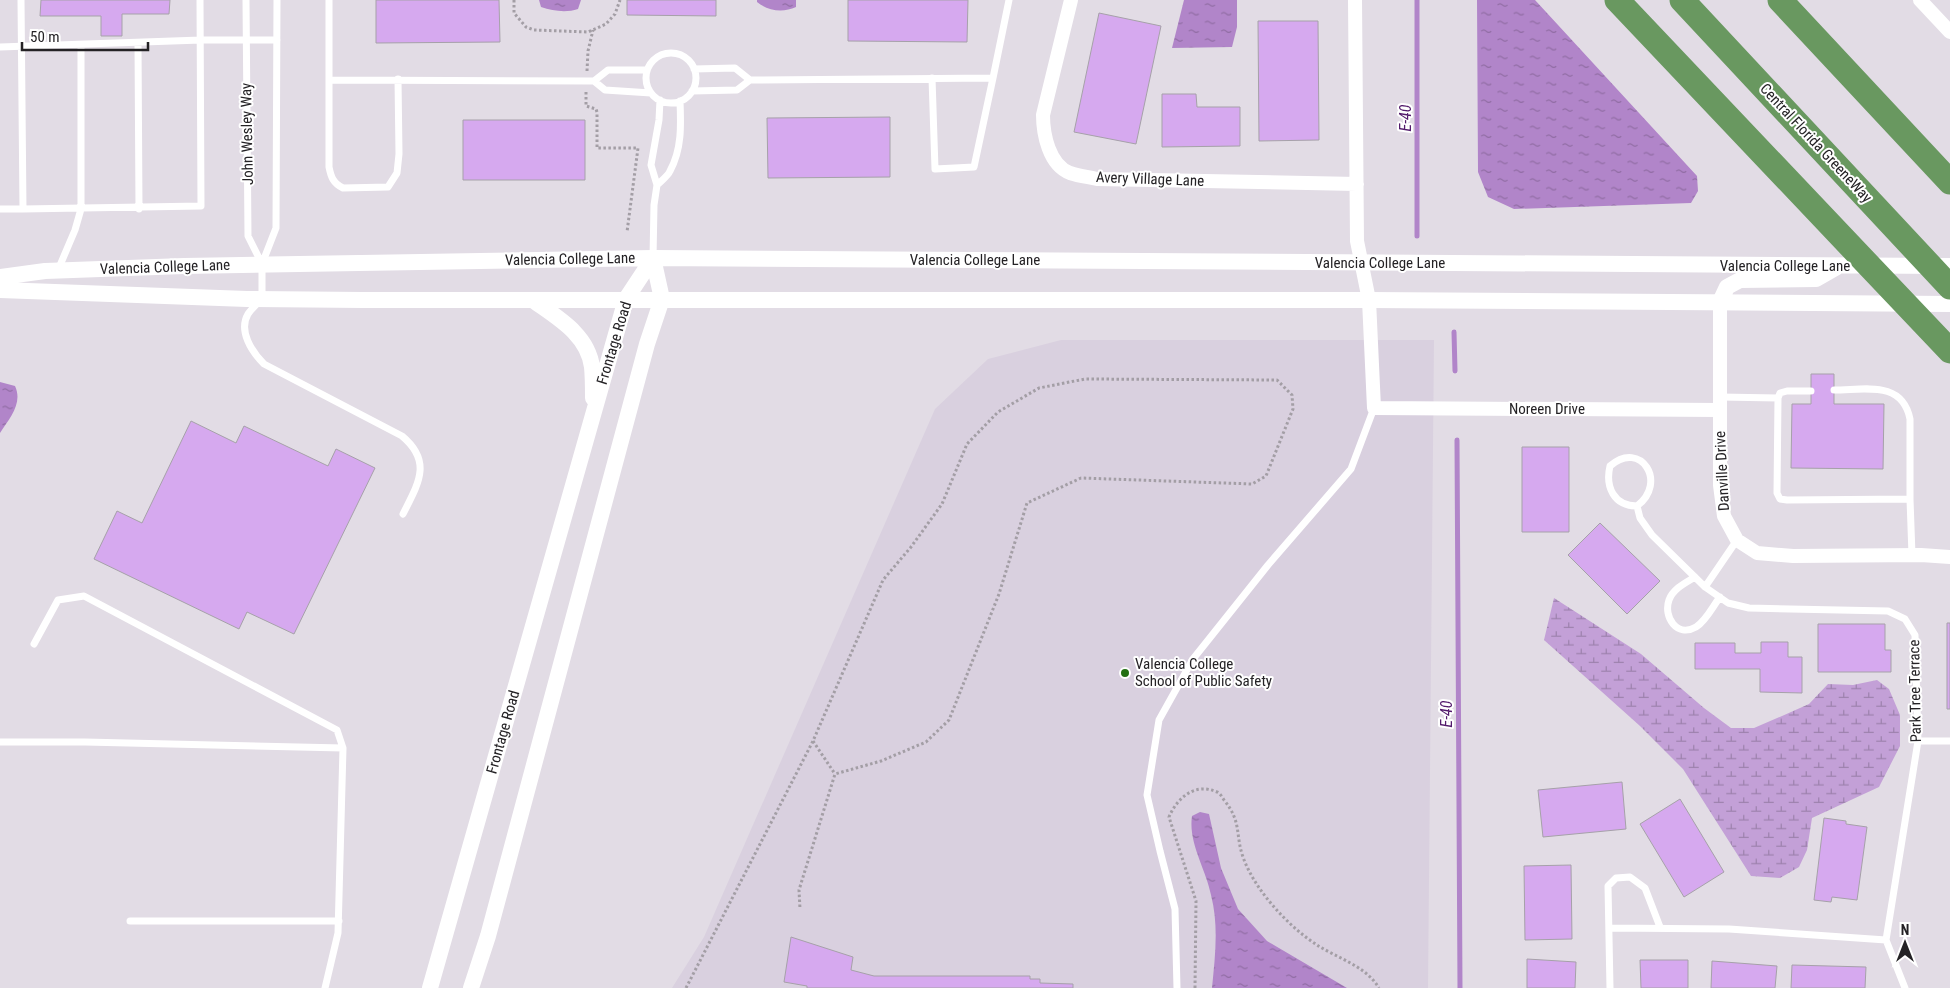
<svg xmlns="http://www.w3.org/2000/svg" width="1950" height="988" font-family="'Roboto Condensed',sans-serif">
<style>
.built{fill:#d9d0df}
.wetland{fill:url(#wetland-marsh)}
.water{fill:url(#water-ripples)}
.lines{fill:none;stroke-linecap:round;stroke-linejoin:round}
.stream{stroke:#b185c9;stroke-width:5}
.building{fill:#d6a9ef;stroke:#a6a1a9}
.path{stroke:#a39ea5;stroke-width:3;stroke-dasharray:2.5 2.5;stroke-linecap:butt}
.service{stroke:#fff;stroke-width:7}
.minor{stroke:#fff;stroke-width:14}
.tertiary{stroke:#fff;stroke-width:16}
.motorway{stroke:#699860;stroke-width:25}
.poi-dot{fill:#236f12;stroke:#fff;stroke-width:2}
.labels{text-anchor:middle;stroke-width:4;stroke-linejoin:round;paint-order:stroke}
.street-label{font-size:15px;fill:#242225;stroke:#fff}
.poi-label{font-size:15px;fill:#242225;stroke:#fff;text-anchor:start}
.water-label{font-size:16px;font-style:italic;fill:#531b6c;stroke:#fff}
</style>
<defs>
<pattern id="wetland-marsh" width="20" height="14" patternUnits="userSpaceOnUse" patternTransform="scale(1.25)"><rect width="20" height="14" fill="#c3a0d7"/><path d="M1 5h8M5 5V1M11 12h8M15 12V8" fill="none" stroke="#9e82ae"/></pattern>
<pattern id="water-ripples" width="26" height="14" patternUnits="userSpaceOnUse" patternTransform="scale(1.25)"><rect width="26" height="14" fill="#b185c9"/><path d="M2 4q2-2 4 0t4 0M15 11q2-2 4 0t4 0" fill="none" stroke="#906ca3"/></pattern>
</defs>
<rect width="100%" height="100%" fill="#e2dce5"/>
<!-- built -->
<path class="built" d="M 1061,340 L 1434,340 L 1428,988 L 672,988 L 704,937 L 935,409 L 988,359 Z"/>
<!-- wetland -->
<path class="wetland" d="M 1554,598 L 1641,654 L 1704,708 L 1731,728 L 1754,728 L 1782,716 L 1809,704 L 1828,684 L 1853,685 L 1877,680 L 1889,689 L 1900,715 L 1900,746 L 1879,787 L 1812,818 L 1807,850 L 1799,867 L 1780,878 L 1751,876 L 1683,769 L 1640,726 L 1544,640 Z"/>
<!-- water -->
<path class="water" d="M 539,0 L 581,0 L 578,9 C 566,13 553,11 541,7 Z
M 757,0 L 796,0 L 796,7 C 783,13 768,11 757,2 Z
M 1184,0 L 1237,0 L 1237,27 L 1232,47 L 1172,48 Z
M 1477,0 L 1535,0 L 1697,176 L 1698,191 L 1691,203 L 1514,209 L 1488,197 L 1478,172 Z
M 0,382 L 15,386 C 23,403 10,418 0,433 Z
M 1200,812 L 1209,814 L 1221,868 L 1238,909 L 1267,941 L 1347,988 L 1212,988 C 1215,957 1219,926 1211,895 C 1206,869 1188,843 1192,816 Z"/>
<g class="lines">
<!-- stream -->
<path class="stream" d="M 1417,0 L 1417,236
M 1454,332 L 1455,371
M 1457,440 L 1460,988"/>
</g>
<!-- building -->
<path class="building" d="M 41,0 L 170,0 L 169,14 L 122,14 L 122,36 L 101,36 L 101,16 L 40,16 Z
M 376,0 L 499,0 L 500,42 L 376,43 Z
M 627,0 L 716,0 L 716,16 L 627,15 Z
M 848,0 L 968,0 L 967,42 L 848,41 Z
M 1099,13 L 1161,26 L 1136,144 L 1074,132 Z
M 1258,21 L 1318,21 L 1319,140 L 1259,141 Z
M 1162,94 L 1196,94 L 1197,107 L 1240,107 L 1240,146 L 1162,147 Z
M 890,117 L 890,177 L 768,178 L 767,118 Z
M 463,120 L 585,120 L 585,180 L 463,180 Z
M 1811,374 L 1834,374 L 1834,404 L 1884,404 L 1883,469 L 1791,468 L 1792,404 L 1811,404 Z
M 191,421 L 236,443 L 244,426 L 328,466 L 336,449 L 375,468 L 294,634 L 247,612 L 239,629 L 94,559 L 117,511 L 142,523 Z
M 1522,447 L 1569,447 L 1569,532 L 1522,532 Z
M 1600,523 L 1660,581 L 1627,614 L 1568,555 Z
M 1947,623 L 1950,623 L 1950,709 L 1947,709 Z
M 1818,624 L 1885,624 L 1885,650 L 1891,650 L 1891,672 L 1818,672 Z
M 1761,642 L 1788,642 L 1788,657 L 1802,657 L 1802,693 L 1760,692 L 1760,669 L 1695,669 L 1695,643 L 1735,643 L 1735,653 L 1761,653 Z
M 1622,782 L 1626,829 L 1543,837 L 1538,790 Z
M 1680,799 L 1724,872 L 1684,897 L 1640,824 Z
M 1824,818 L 1846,821 L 1846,824 L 1867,827 L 1857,900 L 1832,897 L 1831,902 L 1814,900 Z
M 1571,865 L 1572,939 L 1525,940 L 1524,866 Z
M 791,937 L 853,957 L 851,970 L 874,976 L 1030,976 L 1030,979 L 1040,979 L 1040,983 L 1073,984 L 1073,988 L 807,988 L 807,986 L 784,982 Z
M 1527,959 L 1576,962 L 1575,988 L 1527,988 Z
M 1640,960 L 1688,960 L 1688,988 L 1641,988 Z
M 1712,961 L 1777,966 L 1775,988 L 1711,988 Z
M 1792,965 L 1866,967 L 1865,988 L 1791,988 Z"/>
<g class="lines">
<!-- path -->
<path class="path" d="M 514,0 L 514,13 L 526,27 L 534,30 L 588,32 L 606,24 L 615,14 L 620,0
M 587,71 L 588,51 L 593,30
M 586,92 L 586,106 L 596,109 L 597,112 L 597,148 L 638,148 L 627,232
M 813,741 L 835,774
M 686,988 L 813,741 L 883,580 L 911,547 L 942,504 L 967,444 L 998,412 L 1039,388 L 1085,379 L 1277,380 L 1292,395 L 1293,409 L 1266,476 L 1252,484 L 1081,478 L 1027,503 L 999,594 L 949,720 L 926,742 L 881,761 L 835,774 L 799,890 L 800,909
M 1195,988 L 1196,901 L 1169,817 C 1177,798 1195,782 1217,792 C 1220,793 1222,797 1224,800 C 1242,822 1235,834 1243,857 C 1248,871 1256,884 1265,896 C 1280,915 1297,932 1317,945 C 1337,958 1366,966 1379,988"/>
<!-- service -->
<path class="service" d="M 21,0 L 23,209 L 201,206 L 200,0
M 246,0 L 248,236 L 262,264
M 277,0 L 276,228 L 262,264 L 262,299 C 258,303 252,308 248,314 C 238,331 252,352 264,364 L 402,436 C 433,462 418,484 403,514
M 329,0 L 329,80 L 594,81 L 608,70 L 647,70
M 138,43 L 139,209
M 0,47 L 201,40 L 277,40
M646 78a25 25 0 1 1 50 0a25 25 0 1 1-50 0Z
M 993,78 L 1009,0
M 329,80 L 329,167 C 331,177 333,183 343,188 L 388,187 L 397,173 L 399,154 L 398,79
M 750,80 L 993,78 L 974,167 L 935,169 L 932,78
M 594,81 L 605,90 L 651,93
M 692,91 L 737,90 L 750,80 L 735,68 L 694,69
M 657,185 C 661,181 668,176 670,171 C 682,149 681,125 680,101
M 0,209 L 23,209
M 653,258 L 654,205 L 657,185 L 651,165 L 659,120 L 660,100
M 58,270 L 75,230 L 81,209 L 81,45
M 1834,390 C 1865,390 1902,380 1910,419 L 1910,499
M 1720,397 L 1778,398 L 1777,493 L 1780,499 L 1787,500 L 1910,499 L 1912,555
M 1778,398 L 1780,393 L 1787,391 L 1811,391
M 1637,506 C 1614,506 1605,487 1610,466 C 1641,439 1668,483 1637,506 L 1640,518 L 1652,535 L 1705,587 L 1728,603 L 1749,608 L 1888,611 L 1905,619 L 1915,635 L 1918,741 L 1886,940 L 1905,988
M 1695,577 C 1685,583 1673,589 1669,600 C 1663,617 1677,638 1696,627 C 1706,621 1713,606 1720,597
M 1705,587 L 1737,540
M 34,644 L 58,600 L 84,596 L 337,730 L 343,748 L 338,933 L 325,988
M 1918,741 L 1950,741
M 0,742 L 85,742 L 343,748
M 130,921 L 339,921
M 1609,928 L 1729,929 L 1886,940
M 1177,988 L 1175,909 L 1160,851 L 1147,795 L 1159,720 L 1193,659 L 1268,565 L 1351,469 L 1374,408
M 1610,988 L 1608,886 L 1616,878 L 1630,877 L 1645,888 L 1660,927"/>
<!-- minor -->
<path class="minor" d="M 1071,0 L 1043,115 C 1043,134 1049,165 1070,173 C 1079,176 1088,177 1097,179 L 1357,184
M 1355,0 L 1357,241 L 1369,300 L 1374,408 L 1719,410
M 1920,0 L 1950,32
M 1720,302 L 1720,485 L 1724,516 L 1737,540 L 1757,553 L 1793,556 L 1921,555 L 1950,557"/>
<!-- tertiary -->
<path class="tertiary" d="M 0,277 L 45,271 L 184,266 L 653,258 L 1950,266
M 0,290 L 247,299 L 363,300 L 1369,300 L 1950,304
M 534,301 C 558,318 588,335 592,367 C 593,377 593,388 593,398
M 1720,302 L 1727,287 L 1740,280 L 1816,279 L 1837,267
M 430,988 L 626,299 L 653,258
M 471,988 L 488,936 L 647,344 L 662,299 L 653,258"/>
<!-- motorway -->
<path class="motorway" d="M 1617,0 L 1950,351
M 1682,0 L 1950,287
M 1780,0 L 1950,182"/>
</g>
<!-- markers -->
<circle class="poi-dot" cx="1125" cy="673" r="5"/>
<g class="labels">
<!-- street labels -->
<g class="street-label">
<text transform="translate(247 134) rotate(-91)" y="5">John Wesley Way</text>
<text transform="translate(1816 143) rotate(47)" y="5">Central Florida GreeneWay</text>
<text transform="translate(1150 179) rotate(2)" y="5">Avery Village Lane</text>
<text transform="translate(570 259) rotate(-1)" y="5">Valencia College Lane</text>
<text x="975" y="265">Valencia College Lane</text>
<text x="1380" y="268">Valencia College Lane</text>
<text x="1785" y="271">Valencia College Lane</text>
<text transform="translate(165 267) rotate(-2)" y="5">Valencia College Lane</text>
<text transform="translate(614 343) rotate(-73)" y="5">Frontage Road</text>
<text x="1547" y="414">Noreen Drive</text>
<text transform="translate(1722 471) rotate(-93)" y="5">Danville Drive</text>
<text transform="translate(1915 691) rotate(-91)" y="5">Park Tree Terrace</text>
<text transform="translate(503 732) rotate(-74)" y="5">Frontage Road</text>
</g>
<!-- poi labels -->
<g class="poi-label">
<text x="1135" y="669">Valencia College<tspan x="1135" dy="17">School of Public Safety</tspan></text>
</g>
<!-- water labels -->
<g class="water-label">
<text transform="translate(1405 118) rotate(-90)" y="6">E-40</text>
<text transform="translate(1446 714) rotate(-90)" y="6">E-40</text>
</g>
</g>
<!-- north arrow -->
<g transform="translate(1905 943)" stroke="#ffffff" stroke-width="4" paint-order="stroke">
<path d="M0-4L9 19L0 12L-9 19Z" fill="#242225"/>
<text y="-8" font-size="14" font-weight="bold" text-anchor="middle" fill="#242225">N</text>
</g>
<!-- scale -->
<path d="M22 42v8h126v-8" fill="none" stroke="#242225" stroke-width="2.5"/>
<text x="30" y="42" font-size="15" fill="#242225" stroke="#ffffff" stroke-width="4" paint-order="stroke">50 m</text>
</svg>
